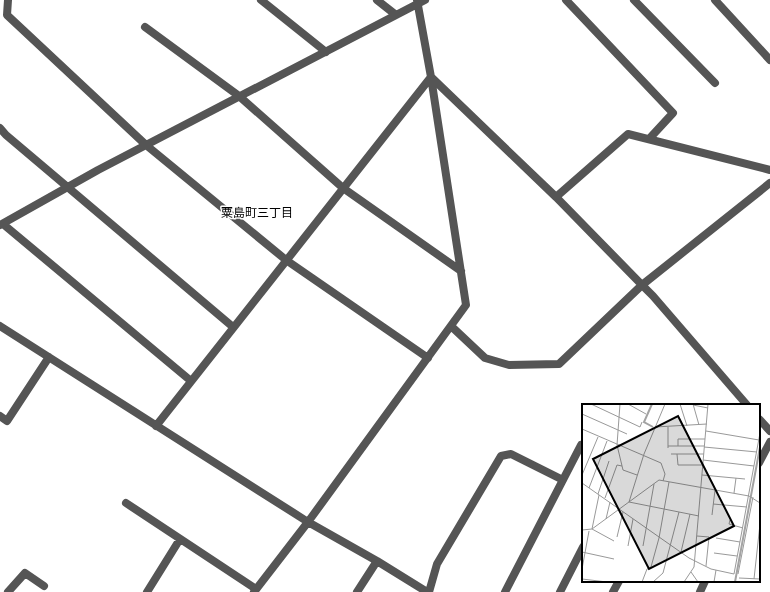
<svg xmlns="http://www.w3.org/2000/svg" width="770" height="592" font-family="'Fira Sans','Noto Sans JP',sans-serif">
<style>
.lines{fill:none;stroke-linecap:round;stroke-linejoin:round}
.minor{stroke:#555;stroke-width:8}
.labels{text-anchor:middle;stroke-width:3;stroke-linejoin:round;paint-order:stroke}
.neighbourhood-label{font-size:12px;fill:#000;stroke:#fff}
.inset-river{fill:none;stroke:#a3a3a3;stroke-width:2}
.inset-road{fill:none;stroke:#999;stroke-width:1}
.view{fill:#000;fill-opacity:0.15;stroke:#000;stroke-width:2}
.inset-edge{fill:none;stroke:#000;stroke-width:2}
</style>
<rect width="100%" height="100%" fill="#fff"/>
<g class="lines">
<!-- minor -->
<path class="minor" d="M 8,0 L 7,15 L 146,145 L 286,260 L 428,358
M 261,0 L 326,52
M 377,0 L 396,15
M 566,0 L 673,113 L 649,139
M 634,0 L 715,83
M 715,0 L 770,60
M 145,27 L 239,96 L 343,188 L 461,271
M 431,77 L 556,197 L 642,285 L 653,296 L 747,405
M 0,128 L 6,135 L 233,327
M 556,197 L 628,134 L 770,170
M 3,224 L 191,381
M 0,225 L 98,170 L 425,0
M 0,326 L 308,522 L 377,561 L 427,592
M 451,326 L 485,358 L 509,365 L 559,364 L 642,285 L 770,183
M 0,416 L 7,421 L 49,357
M 759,419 L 770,431
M 156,426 L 431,77
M 759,463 L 770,442
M 126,503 L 256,589
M 8,592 L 25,573 L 44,586
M 147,592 L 180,539
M 254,592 L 308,522 L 466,305 L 431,77 L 417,0
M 357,592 L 377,561
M 429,592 L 437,564 L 501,456 L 511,454 L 563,480
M 505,592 L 581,445
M 560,592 L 583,547
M 613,592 L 619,581
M 700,592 L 705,581"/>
</g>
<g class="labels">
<!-- neighbourhood labels -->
<g class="neighbourhood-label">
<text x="257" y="217">粟島町三丁目</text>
</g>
</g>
<!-- overview -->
<g transform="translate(582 404)">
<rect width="178" height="178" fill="#fff"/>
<path class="inset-river" d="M 70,0 L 62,18 L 71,23M 153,178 L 178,43"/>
<path class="inset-road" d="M 9,0 L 58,23 L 60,18M 38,0 L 35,41 L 41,66 L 55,71M 46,0 L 64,10M 98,0 L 105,22M 111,0 L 117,21M 111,1 L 126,4M 0,10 L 45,30M 73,23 L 125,20M 0,25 L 79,59 L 83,70 L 81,77M 124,27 L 177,36M 86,42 L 122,42M 96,42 L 96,35 L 123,35M 122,43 L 175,48M 86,44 L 86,23M 89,50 L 122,50M 95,50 L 96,61 L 121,61M 121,56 L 172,62M 0,71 L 16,33M 120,71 L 163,75M 0,79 L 107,154 L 129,165 L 152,170 L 178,29M 7,84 L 25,37M 152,89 L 154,74M 16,90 L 27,57M 17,91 L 10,125 L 32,137M 23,94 L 35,61 L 40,62M 47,98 L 62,50 L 83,0M 47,98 L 117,112M 131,100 L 165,103M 130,111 L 133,86M 24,115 L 28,98M 148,116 L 147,120 L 161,124M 0,126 L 10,125 L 77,76 L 167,92 L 178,99M 115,132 L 127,133 L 124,162M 35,133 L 41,108M 134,134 L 158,138M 46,142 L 51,115M 61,142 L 72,80M 0,148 L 32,155M 99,148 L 108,110M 132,149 L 155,152M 0,165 L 7,127M 109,168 L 116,178M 156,170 L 171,93M 157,174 L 178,175M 0,175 L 25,178M 172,175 L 178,120M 60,178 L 65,165 L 69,163 L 77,134 L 87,78M 71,178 L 81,169 L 97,108M 102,178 L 112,163 L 126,0M 132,178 L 134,166"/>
<path class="view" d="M 96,12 L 152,122 L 67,165 L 11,55 Z"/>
<rect width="178" height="178" class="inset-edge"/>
</g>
</svg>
